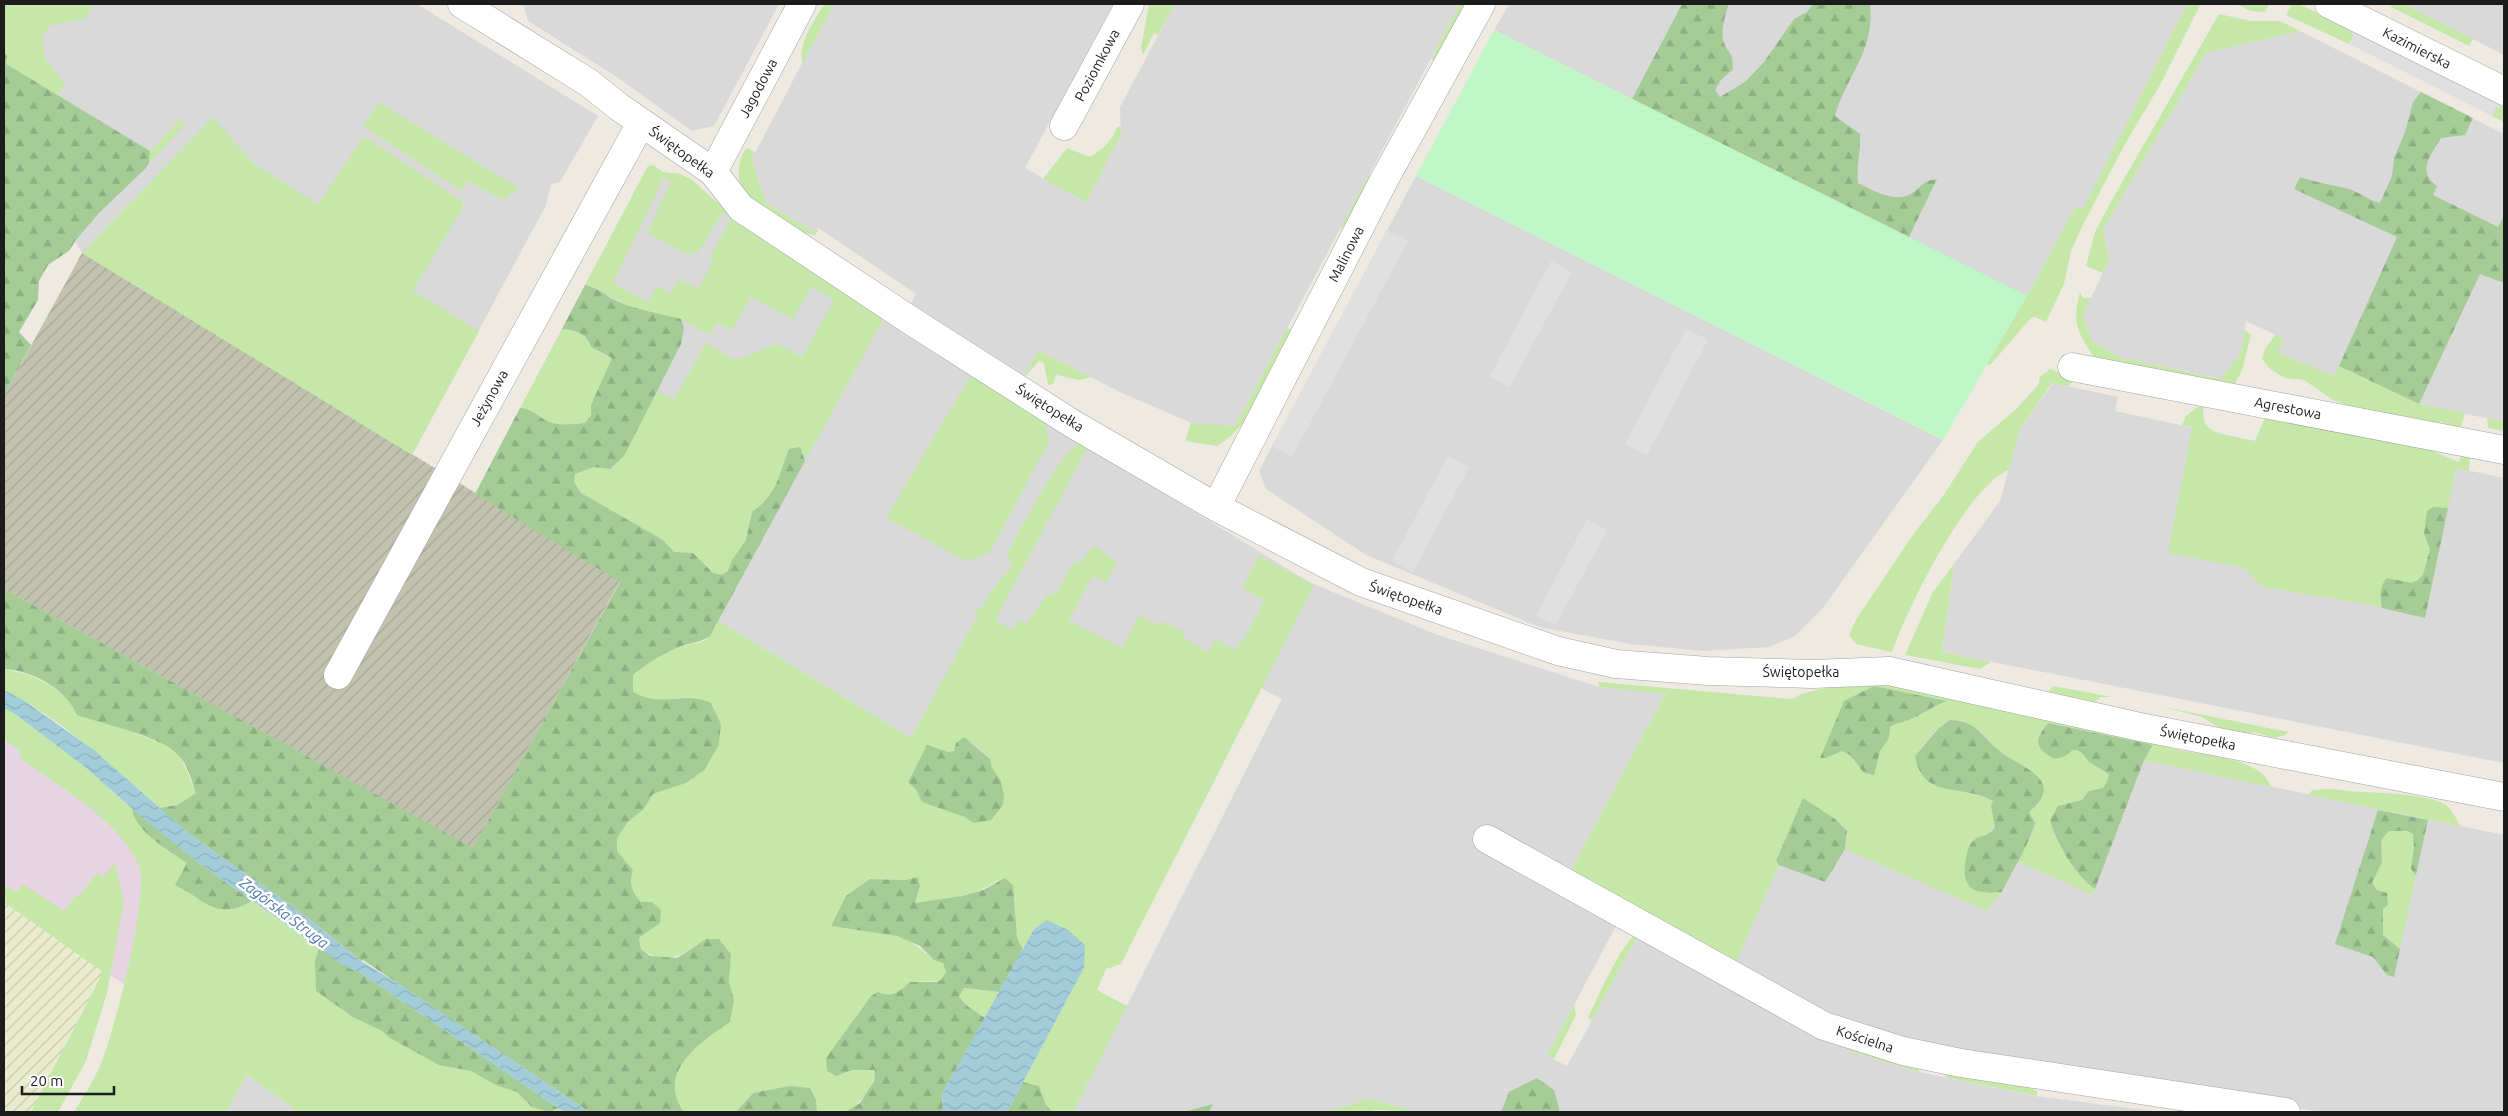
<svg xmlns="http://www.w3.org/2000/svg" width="2508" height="1116" font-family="Ubuntu,sans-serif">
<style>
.residential{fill:#dad9d9}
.industrial{fill:#e7d4e2}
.construction{fill:url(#construction-furrows)}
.farmland{fill:url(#farmland-furrows)}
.grass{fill:#c5e8a8;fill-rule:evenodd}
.forest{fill:url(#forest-firs)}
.park{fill:#bff8c6}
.parking{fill:#e0e0e0}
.water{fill:url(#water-waves)}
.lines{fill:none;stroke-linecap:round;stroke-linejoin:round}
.minor-casing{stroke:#a3a3a3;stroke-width:29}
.tertiary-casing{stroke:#a3a3a3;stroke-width:29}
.minor{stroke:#fff;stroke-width:28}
.tertiary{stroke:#fff;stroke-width:28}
.labels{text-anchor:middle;stroke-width:5;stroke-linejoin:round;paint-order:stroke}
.street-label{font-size:14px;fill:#1c1c1c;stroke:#fff}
.water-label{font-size:15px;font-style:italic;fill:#4b76aa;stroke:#fff}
</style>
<defs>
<pattern id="construction-furrows" width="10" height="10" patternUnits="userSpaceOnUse" patternTransform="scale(1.25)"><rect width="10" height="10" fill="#c1c2ae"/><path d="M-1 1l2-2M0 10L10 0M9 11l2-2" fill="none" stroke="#a5a695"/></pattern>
<pattern id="farmland-furrows" width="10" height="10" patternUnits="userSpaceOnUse" patternTransform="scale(1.25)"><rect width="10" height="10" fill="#e9eccd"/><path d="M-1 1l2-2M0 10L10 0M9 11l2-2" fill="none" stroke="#c7caaf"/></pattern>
<pattern id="forest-firs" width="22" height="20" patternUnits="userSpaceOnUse" patternTransform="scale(1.25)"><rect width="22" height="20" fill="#a5cc97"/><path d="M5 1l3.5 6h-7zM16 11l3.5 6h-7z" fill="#8daf82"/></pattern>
<pattern id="water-waves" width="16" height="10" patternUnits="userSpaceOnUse" patternTransform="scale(1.25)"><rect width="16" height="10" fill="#a3ccdb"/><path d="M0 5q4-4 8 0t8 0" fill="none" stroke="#8cafbb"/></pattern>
</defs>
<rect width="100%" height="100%" fill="#eeeae2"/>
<!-- residential -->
<path class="residential" d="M 4,4 L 417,4 L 598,116 L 560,182 L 551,184 L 546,205 L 412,455 L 82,253 L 70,233 L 4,194 Z
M 521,4 L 779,4 L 714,126 L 692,131 L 617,77 L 528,21 L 524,6 Z
M 833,4 L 1113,4 L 1025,168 L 1085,202 L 1121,135 L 1120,107 L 1175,4 L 1460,4 L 1235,426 L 1194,424 L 1122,393 L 1038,350 L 1023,379 L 911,303 L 916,294 L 817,227 L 814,232 L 766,203 L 752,159 Z
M 1509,4 L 2187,4 L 2083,210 L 2076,206 L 2027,296 L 1494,30 Z
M 2403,4 L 2504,4 L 2504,55 L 2473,39 Z
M 2300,31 L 2504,134 L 2504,422 L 2419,404 L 2340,366 L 2334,377 L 2278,352 L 2284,339 L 2246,321 L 2241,353 L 2221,379 L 2119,357 L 2091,341 L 2083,315 L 2109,260 L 2103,230 L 2206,53 Z
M 648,166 L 1088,447 L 1311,583 L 1438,635 L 1599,687 L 1665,694 L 1570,872 L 1617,924 L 1547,1056 L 1567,1066 L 1638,936 L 1852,1052 L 1919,1072 L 2034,1096 L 2161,1112 L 1417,1112 L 1370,1099 L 1325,1112 L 1209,1112 L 1213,1104 L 1183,1112 L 1073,1112 L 1282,699 L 1136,622 L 1122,648 L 969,800 L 915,767 L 911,738 L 719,621 L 710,636 L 475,494 Z
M 1416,176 L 1943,440 L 1823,608 L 1795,636 L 1769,647 L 1704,651 L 1630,644 L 1539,627 L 1366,555 L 1266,489 L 1259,471 Z
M 2053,383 L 2118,397 L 2115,411 L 2255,441 L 2271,428 L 2504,478 L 2504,763 L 1942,652 L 1954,564 L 2000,501 L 2020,429 Z
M 1874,686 L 2153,745 L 2144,760 L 2504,835 L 2504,1112 L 2322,1112 L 2059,1068 L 1889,1036 L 1837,1017 L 1735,962 L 1779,865 L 1776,861 Z
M 247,1075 L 299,1112 L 226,1112 Z"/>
<!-- industrial -->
<path class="industrial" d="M 4,739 L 187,862 L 129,988 L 4,902 Z"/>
<!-- construction -->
<path class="construction" d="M 82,253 L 620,581 L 473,849 L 4,589 L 4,395 Z"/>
<!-- farmland -->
<path class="farmland" d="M 4,902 L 103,972 L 31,1112 L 4,1112 Z"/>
<!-- grass -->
<path class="grass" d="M 4,4 L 94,4 L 85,19 L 52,25 L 42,35 L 45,58 L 65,84 L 57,95 L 6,64 L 7,56 L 4,52 Z
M 825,4 L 834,4 L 803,62 C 796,47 816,16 825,4 Z
M 1149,4 L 1175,4 L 1158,35 L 1154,33 L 1143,55 L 1141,48 Z
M 1460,4 L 1470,4 L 1436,61 L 1431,59 Z
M 2187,4 L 2200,5 L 2161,83 L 2120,153 L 2082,227 L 2071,251 L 2064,284 L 2046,322 L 2035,317 L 2031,318 L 1991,364 L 1987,365 L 1664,115 L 2027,296 L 2076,206 L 2083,209 Z
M 2236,4 L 2269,4 L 2265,12 L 2251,11 Z
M 2292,4 L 2299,4 L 2350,29 L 2354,35 L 2349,44 L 2286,15 Z
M 2392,4 L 2403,4 L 2473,39 L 2469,46 L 2391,7 Z
M 2219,14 L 2251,21 L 2280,21 L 2300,31 L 2206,53 L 2103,230 L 2109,260 L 2103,273 L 2086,266 L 2095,232 L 2113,198 Z
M 379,102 L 518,188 L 503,200 L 468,181 L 461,191 L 363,126 Z
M 2504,106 L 2504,122 L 2492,116 L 2496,107 Z
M 213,117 L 254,164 L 318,204 L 364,136 L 462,201 L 463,207 L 413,291 L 479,331 L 412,455 L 82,253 Z
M 181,119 L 185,125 L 149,163 L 150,151 Z
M 1121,126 L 1121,135 L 1086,202 L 1043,179 L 1067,148 L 1090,157 C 1102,150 1113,140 1117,127 Z
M 747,148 L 755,152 L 752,159 L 766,203 L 814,232 L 817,227 L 818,231 L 815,235 C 794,234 758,207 744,191 C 735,181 738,157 747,148 Z
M 653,165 L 663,172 L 680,174 L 691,179 L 727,211 L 885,316 L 805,461 L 804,452 L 786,456 C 782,480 771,497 752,512 L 746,540 L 732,560 L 728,571 L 722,575 L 713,573 L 693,553 L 674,552 L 663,540 L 581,493 L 574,482 L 575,474 L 594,467 L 610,469 L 624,456 L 657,391 L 674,400 L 706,343 L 735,360 L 778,344 L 802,357 L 834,300 L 812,287 L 793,319 L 751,297 L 731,331 L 717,322 L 710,335 L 681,319 L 632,307 L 616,300 L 595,287 L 585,285 L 648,166 ZM 664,177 L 671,181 L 647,233 L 691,256 L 693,251 L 698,253 L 722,213 L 731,219 L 709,259 L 713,261 L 698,289 L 679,279 L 672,293 L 657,286 L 648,302 L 613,283 Z
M 1369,175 L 1372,177 L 1348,224 L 1340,228 Z
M 2080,292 L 2083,298 L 2091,298 L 2083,315 L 2092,341 L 2119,357 L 2220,379 L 2241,353 L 2244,330 L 2251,334 L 2242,371 L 2234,385 L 2094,358 C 2077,329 2072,326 2080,292 Z
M 1287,328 L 1294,331 C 1275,369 1254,424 1217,446 L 1185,441 L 1191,423 L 1235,426 Z
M 562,329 L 582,334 L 599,352 L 612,358 L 591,405 L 591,415 L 585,423 C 573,424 557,427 545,420 C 535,414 532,409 520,408 Z
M 2275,335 L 2284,339 L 2278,352 L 2334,376 L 2339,366 L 2419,404 L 2465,413 L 2461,427 L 2452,427 L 2441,422 L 2429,424 L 2400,419 L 2380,412 L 2346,405 L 2333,400 L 2304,380 L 2285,378 L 2270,369 L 2262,359 L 2265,349 Z
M 1038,350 L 1091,377 L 1079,380 L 1056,375 L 1053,384 L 1048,385 L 1044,363 L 1039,361 L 1023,379 Z
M 2050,369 L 2070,376 L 2072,382 L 2069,386 L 2052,383 L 2020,429 L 2009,470 C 1967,486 1907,609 1892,652 L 1856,644 L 1849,635 L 1857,618 L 1912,536 L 1943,496 L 1978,442 L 2016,409 L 2039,384 L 2039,378 Z
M 972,373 L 1044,420 L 1049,442 L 989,554 L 967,561 L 886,518 Z
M 2197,407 L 2204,407 C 2197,437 2234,436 2255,441 L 2265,418 L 2430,450 L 2459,462 L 2462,454 L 2470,457 L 2469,471 L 2456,469 L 2425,618 L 2371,605 L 2262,587 L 2244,568 L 2168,553 L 2192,427 L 2182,425 L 2186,416 Z
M 2487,418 L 2504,422 L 2504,431 L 2488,428 Z
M 1083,441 L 1088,447 L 995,620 L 1013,630 L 1018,620 L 1026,624 L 1046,596 L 1057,592 L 1075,561 L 1080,563 L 1094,545 L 1114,560 L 1116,564 L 1106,582 L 1092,576 L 1069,621 L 1122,648 L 1139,615 L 1159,626 L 1162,621 L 1185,632 L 1183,638 L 1209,652 L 1216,639 L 1235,650 L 1242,639 L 1244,640 L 1264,600 L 1242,588 L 1259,556 L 1314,585 L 1121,964 L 1106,969 L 1097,990 L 1127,1006 L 1073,1112 L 1053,1112 L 1046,1105 L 1039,1086 L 1023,1082 L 1084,968 L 1034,929 L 1023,949 L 1017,938 L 1015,922 L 998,880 C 973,898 944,899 914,903 L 920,886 L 918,877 L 905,880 L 870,879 L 847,896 L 831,925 C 852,931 875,930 897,936 C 917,942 926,957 943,963 L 946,972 L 941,981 L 911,982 L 898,993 L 863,1006 L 854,1019 L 843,1074 L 853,1070 L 875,1070 C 874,1087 861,1105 845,1112 C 838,1115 825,1112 817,1112 L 816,1100 L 789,1086 L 753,1093 L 736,1112 L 684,1112 C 655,1072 701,1042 730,1022 L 734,1000 L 729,982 L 731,954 L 719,939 C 686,938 679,976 641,949 L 639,938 L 647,933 L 652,902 L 641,902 C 631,890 629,884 633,870 L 617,851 L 617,838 L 628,822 L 644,809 L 653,794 L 686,783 L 719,745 L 721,724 L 711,703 L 677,698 L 661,701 L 645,699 L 632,692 L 633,675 C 649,662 667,650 687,645 C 692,643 698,644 702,642 C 711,637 715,628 719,621 L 911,738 L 978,615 L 974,612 L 983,606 L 995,585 L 1012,567 L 1007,554 C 1021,530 1060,449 1083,441 ZM 972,742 L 990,758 L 939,807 L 922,802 L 916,790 L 908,782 L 927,745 L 948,752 Z
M 1954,564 L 1942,652 L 1991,662 L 1980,669 L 1905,655 L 1933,592 Z
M 4,669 L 27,674 L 50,685 L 93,720 L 110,723 L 162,744 L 181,757 L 196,793 L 177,805 L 159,808 C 111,765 62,719 4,690 Z
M 1867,678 L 2157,740 C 2163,743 2168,747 2174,749 C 2203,756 2260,756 2271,787 L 2144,760 L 2153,746 L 2048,723 L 2040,733 L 2037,745 L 2063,757 L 2073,750 C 2085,751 2084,756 2091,763 C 2096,768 2103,770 2109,774 L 2107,783 L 2103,788 L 2089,791 L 2082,800 L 2058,806 L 2054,836 C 2067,855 2076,876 2095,889 L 2093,895 L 2016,861 L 2032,835 L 2035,823 L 2028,812 L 2042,784 C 2031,765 2013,763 1997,749 C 1991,744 1988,737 1982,732 C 1975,727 1959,717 1950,720 C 1939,724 1921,747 1915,756 L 1954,791 L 1974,794 L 1993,801 L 1995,826 L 1985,837 L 1974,840 L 1992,893 L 2002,892 L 1987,911 L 1845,849 L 1848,841 L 1835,819 L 1817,809 L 1807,800 L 1776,861 L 1779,865 L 1736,962 L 1570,872 L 1665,694 L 1599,687 L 1598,682 L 1792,699 L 1804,693 ZM 1874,686 L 1945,702 L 1915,718 L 1897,722 L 1890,727 L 1889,738 L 1880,751 L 1874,775 L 1858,767 L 1850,755 L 1842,751 L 1826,758 Z
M 2053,686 L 2113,697 L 2100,697 C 2089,712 2063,700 2049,696 L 2049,691 Z
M 2159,706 L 2288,732 L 2285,735 L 2274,738 L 2254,732 L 2246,734 L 2221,729 L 2202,717 Z
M 4,708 L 15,714 L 85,767 L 132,808 C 133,829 170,851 186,862 L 190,857 L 343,965 L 361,973 L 564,1112 L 299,1112 L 247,1075 L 226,1112 L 74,1112 C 83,1097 93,1082 100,1066 C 113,1036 152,889 138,863 C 114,816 62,789 21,759 L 18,749 L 4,739 Z
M 2332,789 C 2361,794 2421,791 2444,804 C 2452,809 2456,818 2460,826 L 2309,795 L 2312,790 Z
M 2389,831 L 2408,831 L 2413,834 L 2414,847 L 2411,869 L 2416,875 L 2400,949 L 2383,935 C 2381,916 2384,899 2372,883 L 2382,862 L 2381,840 Z
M 115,862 L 124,902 L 107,993 L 86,1061 L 58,1112 L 31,1112 L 103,972 L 4,902 L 4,885 L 17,892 L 22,885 L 26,886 L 64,911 L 77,894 L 80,895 L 97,873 L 103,877 Z
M 1637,933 L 1638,936 L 1592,1020 L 1588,1017 C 1599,996 1619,947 1637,933 Z
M 963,988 L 999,992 L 985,1018 L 966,1005 L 959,996 Z
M 1574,1005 L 1576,1015 L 1554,1059 L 1547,1056 Z
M 1835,1043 L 1920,1068 L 1919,1072 L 1852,1052 Z
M 1949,1074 L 2026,1086 L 2037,1091 L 2037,1096 L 1944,1077 Z
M 1370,1099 L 1417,1112 L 1377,1110 L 1364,1112 L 1325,1112 Z"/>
<!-- forest -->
<path class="forest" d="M 1682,4 L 1729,4 C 1725,15 1720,32 1724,43 C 1730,57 1733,51 1733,69 L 1721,80 L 1715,90 L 1720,97 L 1745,82 L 1764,62 L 1794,19 L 1807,12 L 1813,4 L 1870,4 C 1875,52 1847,74 1835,116 L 1860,134 C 1861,151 1856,166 1858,183 C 1875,191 1896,205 1914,192 C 1924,184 1923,181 1937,179 L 1909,237 L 1632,99 Z
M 4,52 L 7,56 L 6,64 L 150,151 L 149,163 L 146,168 L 99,213 L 75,241 L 70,250 L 48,265 L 39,281 L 38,300 L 19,332 L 31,345 L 4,395 Z
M 2421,92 L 2473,118 L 2465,135 L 2441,138 C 2431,155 2416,171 2437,186 L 2433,195 L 2498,227 L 2504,215 L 2504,283 L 2480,274 L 2419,404 L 2339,366 L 2397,237 L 2294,189 L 2300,177 C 2317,183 2335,185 2352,190 C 2362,194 2370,201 2380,203 L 2392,176 L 2394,158 L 2405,132 L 2413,102 Z
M 585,285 C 598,288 605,295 616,301 C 634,309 662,314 681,319 L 684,328 L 681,344 L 624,456 L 610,469 L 594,467 L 575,474 L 574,482 L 581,493 L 663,540 L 674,552 L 693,553 L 713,573 L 722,575 L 728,571 L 732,560 L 746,540 L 752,512 C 778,493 778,477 789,449 L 800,447 L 805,461 L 710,636 C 701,642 695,642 685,645 C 665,652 649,662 633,675 L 633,692 C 664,709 681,690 711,703 L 721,724 L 719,745 L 704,770 L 686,783 L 653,794 L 644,809 L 628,822 L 617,838 L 617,851 L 633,870 C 629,884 631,890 641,902 L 652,902 L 661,910 L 660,923 L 639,938 L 641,949 L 650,956 L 677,958 L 706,939 L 719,939 L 731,954 L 729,982 L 734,1000 L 730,1022 C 701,1042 655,1072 684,1112 L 589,1112 L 363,960 L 361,961 L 299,911 L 189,834 L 159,808 L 177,805 L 196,793 C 192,782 188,766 180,757 C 162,736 103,724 77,715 C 66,689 32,670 4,669 L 4,589 L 473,848 L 620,582 L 475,494 L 520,408 C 532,409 535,414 545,420 C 557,427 572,424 585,423 L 591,415 L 591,405 L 612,358 L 591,347 C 587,333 575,330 562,329 Z
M 2433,507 L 2448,508 L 2425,618 L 2382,608 C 2380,596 2379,587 2387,578 L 2411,583 L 2418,580 L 2423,575 L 2430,549 L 2424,534 L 2427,511 Z
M 1874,686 L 1947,701 C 1935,705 1925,713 1913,718 C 1905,722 1898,722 1890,727 L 1889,738 L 1880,751 L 1874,775 L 1864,773 L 1850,755 L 1842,751 L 1826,758 L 1820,758 L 1844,701 Z
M 1950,720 C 1976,721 1980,734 1997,749 C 2017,767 2069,778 2029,812 L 2035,823 C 2028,847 2013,869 2002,892 C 1975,895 1960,890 1966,859 C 1967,853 1968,846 1973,841 C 1981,834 1988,838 1995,827 L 1991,806 L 1993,801 C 1963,783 1923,801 1915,756 L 1939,728 Z
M 2048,723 L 2153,745 L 2144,760 L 2095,889 C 2076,876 2056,843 2050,820 L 2058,806 L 2082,800 L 2089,791 L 2103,788 L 2107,782 L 2109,774 C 2103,770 2096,767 2091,763 C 2083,757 2085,751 2073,750 L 2063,757 L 2054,759 C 2034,747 2034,741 2048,723 Z
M 964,737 L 990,759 L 992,768 L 1001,781 L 1004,796 L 1003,805 L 991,820 L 973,823 L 965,817 L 922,802 L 916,790 L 908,782 L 927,745 L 948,752 L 954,751 L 956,743 Z
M 1803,798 L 1835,819 L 1847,831 L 1845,849 L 1825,882 L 1779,865 L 1776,861 Z
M 132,808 L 203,866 L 252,901 C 215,922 205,899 175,885 L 187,863 C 170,851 133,830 132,808 Z
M 2378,810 L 2428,820 L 2416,875 L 2411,869 L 2414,847 L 2413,834 L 2408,831 L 2389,831 L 2381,840 L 2382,862 L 2372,883 L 2377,890 L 2387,893 L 2388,905 L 2383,909 L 2383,935 L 2400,949 L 2394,977 L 2387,975 L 2373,957 L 2335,944 Z
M 918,877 L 920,886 L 915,903 L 962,896 L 983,890 L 1005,878 L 1013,885 L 1017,938 L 1023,949 L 999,992 L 964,988 L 959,996 L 966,1005 L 985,1018 L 942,1094 L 943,1112 L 845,1112 L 860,1103 L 874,1081 L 875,1070 L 853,1070 L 836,1076 L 827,1071 L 826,1058 L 871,996 L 878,992 C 893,998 899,992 910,982 L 937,982 L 941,980 L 946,972 L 943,963 L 934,960 L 920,946 L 897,936 L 831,926 L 846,896 L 870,879 L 905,880 Z
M 319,948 L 349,968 L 361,973 L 558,1108 L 550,1112 L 532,1107 L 517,1092 L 496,1085 L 471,1071 L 439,1065 L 390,1038 L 382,1031 L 353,1017 L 316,991 L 315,961 Z
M 1537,1078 L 1554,1090 L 1560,1112 L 1501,1112 L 1509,1092 Z
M 1023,1082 L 1039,1086 L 1046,1105 L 1053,1112 L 1007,1112 Z
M 789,1086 L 810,1088 L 816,1100 L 817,1112 L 736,1112 L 753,1093 Z
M 1213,1104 L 1209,1112 L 1183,1112 Z"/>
<!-- park -->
<path class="park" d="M 1494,30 L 2027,296 L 1943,440 L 1416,176 Z"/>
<!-- parking -->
<path class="parking" d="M 2350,29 L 2503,105 L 2496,107 L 2492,116 L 2349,44 L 2353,35 Z
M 1387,230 L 1408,241 L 1292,457 L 1272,446 Z
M 1551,261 L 1572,272 L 1510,387 L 1490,376 Z
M 1686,329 L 1708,340 L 1647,455 L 1625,444 Z
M 1448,456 L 1469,467 L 1413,572 L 1392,561 Z
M 1587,519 L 1607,530 L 1556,625 L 1536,616 Z"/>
<!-- water -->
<path class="water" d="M 4,690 L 23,700 L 94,750 L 189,834 L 299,911 L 361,961 L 402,986 L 589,1112 L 564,1112 L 361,973 L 343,965 L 203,866 L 143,818 L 85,767 L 15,714 L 4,708 Z
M 1047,920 L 1068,930 L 1085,945 L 1084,968 L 1007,1112 L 943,1112 L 942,1094 L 1034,929 Z"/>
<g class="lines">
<!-- minor casing -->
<g class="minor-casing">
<path id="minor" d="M 462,4 L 589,83 L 619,107 L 713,172 L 741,208 L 913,322 L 1073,424 L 1216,507 L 1361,582 L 1558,651 L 1616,664 L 1708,671 L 1813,674 L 1889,671 L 2140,727 L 2504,797
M 1064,126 L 1130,4
M 713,172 L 802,4
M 2072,367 L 2504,450
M 1216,507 L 1384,180 L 1481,4
M 338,675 L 641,123
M 1487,839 L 1824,1026 L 1903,1051 L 1961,1063 L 2286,1112"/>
</g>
<!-- tertiary casing -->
<g class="tertiary-casing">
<path id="tertiary" d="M 2329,4 L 2504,91"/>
</g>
<!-- minor -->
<use href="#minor" class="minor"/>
<!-- tertiary -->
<use href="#tertiary" class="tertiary"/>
</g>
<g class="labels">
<!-- street labels -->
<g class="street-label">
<text transform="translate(2417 48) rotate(27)" y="5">Kazimierska</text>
<text transform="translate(1097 65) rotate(-62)" y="5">Poziomkowa</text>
<text transform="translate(758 88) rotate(-62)" y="5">Jagodowa</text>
<text transform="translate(682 152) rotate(36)" y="5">Świętopełka</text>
<text transform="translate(1346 254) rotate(-63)" y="5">Malinowa</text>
<text transform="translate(489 398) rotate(-61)" y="5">Jeżynowa</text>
<text transform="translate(1050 408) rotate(32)" y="5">Świętopełka</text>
<text transform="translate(2288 408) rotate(11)" y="5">Agrestowa</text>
<text transform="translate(1406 598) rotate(19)" y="5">Świętopełka</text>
<text x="1801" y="677">Świętopełka</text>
<text transform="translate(2198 738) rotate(11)" y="5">Świętopełka</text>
<text transform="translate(1865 1039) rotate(18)" y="5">Kościelna</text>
</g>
<!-- water labels -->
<g class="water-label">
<text transform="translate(284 913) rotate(37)" y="5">Zagórska Struga</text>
</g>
</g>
<!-- border -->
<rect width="2508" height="1116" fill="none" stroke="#1c1c1c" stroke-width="10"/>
<!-- scale -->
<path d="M22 1086v8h92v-8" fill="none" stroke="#1c1c1c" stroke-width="2.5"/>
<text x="30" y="1086" font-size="15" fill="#1c1c1c" stroke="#ffffff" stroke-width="4" paint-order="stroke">20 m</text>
</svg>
